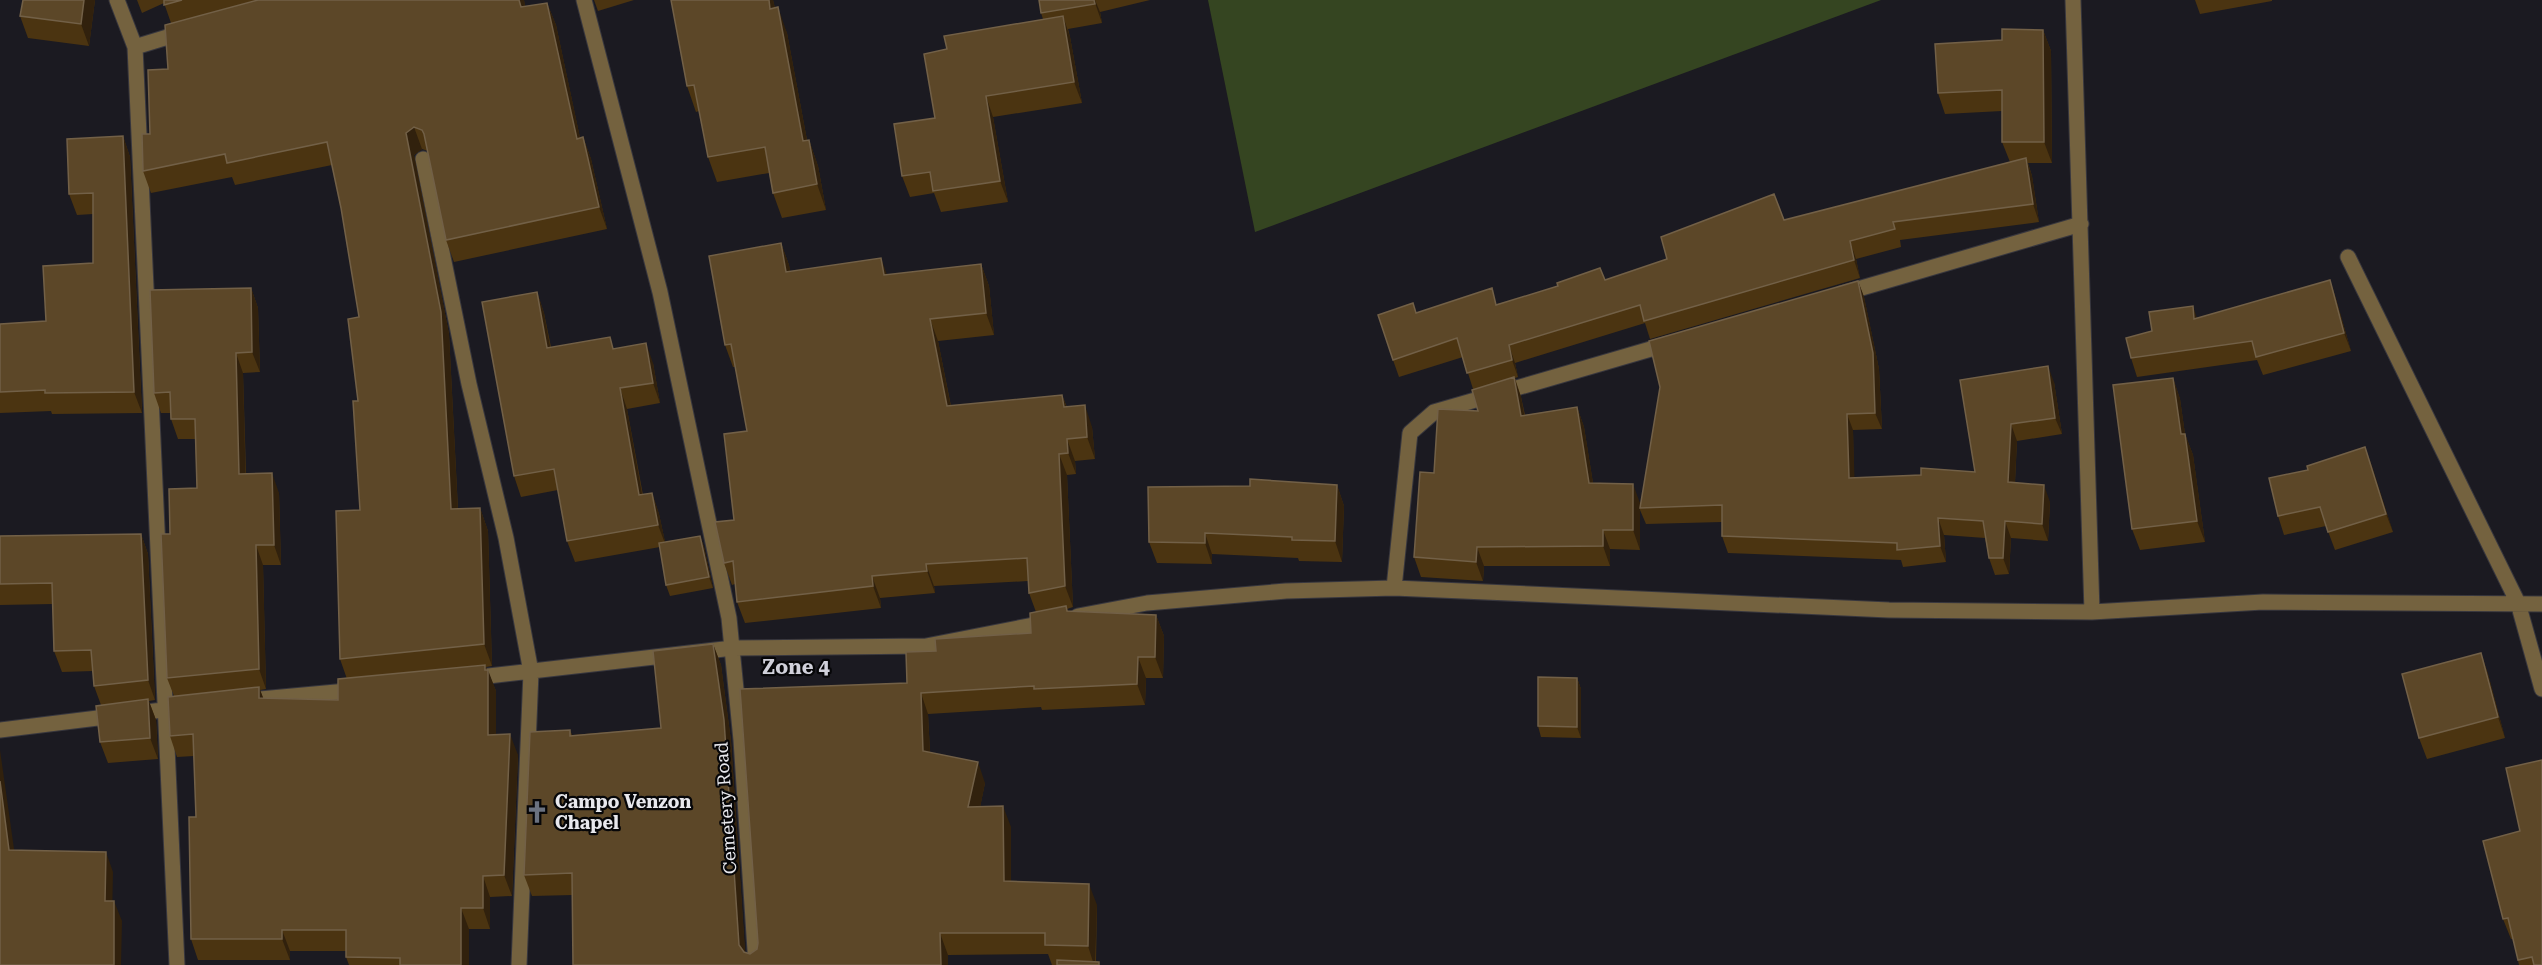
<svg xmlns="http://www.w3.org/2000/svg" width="2542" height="965" font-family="'Roboto Serif',serif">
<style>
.green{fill:#354521}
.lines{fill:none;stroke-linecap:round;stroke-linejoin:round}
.street-casing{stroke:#38373e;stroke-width:17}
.street{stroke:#74623f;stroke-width:15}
.wall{fill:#4b3411}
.shaded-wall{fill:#31210d}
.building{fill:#5c4728;stroke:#726047;stroke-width:1.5}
.labels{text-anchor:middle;stroke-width:4.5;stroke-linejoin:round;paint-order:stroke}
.poi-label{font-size:18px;font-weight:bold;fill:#e8e8ed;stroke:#060608;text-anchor:start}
.street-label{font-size:18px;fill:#e8e8ed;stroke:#060608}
.neighbourhood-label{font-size:20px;font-weight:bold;fill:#d0d0da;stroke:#060608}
</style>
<rect width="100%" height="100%" fill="#1b1a21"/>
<!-- green -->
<path class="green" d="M 1208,0 L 1881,0 L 1255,232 Z"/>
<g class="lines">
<!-- street casing -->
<g class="street-casing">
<path id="street" d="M 117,0 L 135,47 L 177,965
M 584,0 L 660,292 L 729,618 L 741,740 L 756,965
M 2073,0 L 2092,612
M 135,47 L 184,32
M 423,159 L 469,384 L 506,538 L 531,672 L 519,965
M 2348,257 L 2518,603 L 2542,689
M 1841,294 L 2081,224
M 1394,588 L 1410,433 L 1434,412 L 1668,344
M 1078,616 L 1147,603 L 1286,591 L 1394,588 L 1889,610 L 2092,612 L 2263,602 L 2542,604
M 471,678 L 733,648 L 926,646 L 1049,622
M 250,700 L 358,690
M 0,730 L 187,707"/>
</g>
<!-- street -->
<use href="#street" class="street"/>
</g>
<!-- wall -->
<path class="wall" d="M 95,0 L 89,46 L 28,38 L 20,16 Z
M 137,0 L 524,0 L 525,7 L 547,3 L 556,25 L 580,138 L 583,137 L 591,159 L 607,229 L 454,262 L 446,240 L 428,151 L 422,149 L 414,155 L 449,334 L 458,509 L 480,508 L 488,531 L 492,666 L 486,667 L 496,691 L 496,734 L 518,755 L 512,896 L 490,897 L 490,929 L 469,929 L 469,965 L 349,965 L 346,957 L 346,951 L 290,951 L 290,960 L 198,960 L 191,939 L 196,817 L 194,756 L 177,757 L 170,736 L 174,696 L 167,678 L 170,534 L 197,488 L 195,439 L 178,439 L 171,419 L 170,413 L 161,413 L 154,393 L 251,288 L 258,308 L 260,372 L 243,373 L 246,473 L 279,493 L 281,565 L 263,565 L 266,689 L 260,690 L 263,698 L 338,700 L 347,679 L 340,659 L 360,510 L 358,401 L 359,317 L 341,208 L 332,165 L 235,185 L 232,177 L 151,193 L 143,171 L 150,134 L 168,69 L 171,23 L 164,3 L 142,13 Z
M 594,0 L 634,0 L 598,11 Z
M 671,0 L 773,0 L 775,8 L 787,33 L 807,140 L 809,140 L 818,166 L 826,210 L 782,218 L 773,193 L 769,173 L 717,182 L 708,157 L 699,111 L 696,112 L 687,86 Z
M 1039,0 L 1150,0 L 1100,12 L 1102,23 L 1068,29 L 1070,37 L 1082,103 L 993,117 L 1008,202 L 941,212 L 934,193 L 910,197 L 902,176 L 935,118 L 947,49 L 1043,19 L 1041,13 Z
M 2195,0 L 2272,0 L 2272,1 L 2200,14 Z
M 2043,30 L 2051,51 L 2052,163 L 2028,163 L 2032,176 L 2039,222 L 1900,240 L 1901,247 L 1856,259 L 1860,278 L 1650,339 L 1645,323 L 1515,363 L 1518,377 L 1515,378 L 1521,397 L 1525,415 L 1577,407 L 1584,427 L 1593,483 L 1640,503 L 1858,281 L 1864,297 L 1879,369 L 1882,429 L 1853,430 L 1854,478 L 1975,472 L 1960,380 L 2054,382 L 2062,434 L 2017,441 L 2015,483 L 2050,502 L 2048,541 L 2011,538 L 2009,574 L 1995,575 L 1989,558 L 1985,538 L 1944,535 L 1946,562 L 1903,567 L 1901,560 L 1728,553 L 1722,536 L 1722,522 L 1646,524 L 1640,510 L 1640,550 L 1610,549 L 1610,566 L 1484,566 L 1483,581 L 1421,577 L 1414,557 L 1434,473 L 1478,411 L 1473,389 L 1463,357 L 1399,377 L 1393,360 L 1416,313 L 1497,304 L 1605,280 L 1784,220 L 2010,162 L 2002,142 L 2002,111 L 1945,114 L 1938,93 L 2002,40 Z
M 123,136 L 130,157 L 142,413 L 52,414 L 51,411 L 0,413 L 0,324 L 46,321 L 93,263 L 93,214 L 77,215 L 69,194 Z
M 781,243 L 789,265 L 790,272 L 887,275 L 981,264 L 989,286 L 994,335 L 938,341 L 951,406 L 1062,395 L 1067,407 L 1092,427 L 1095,459 L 1075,461 L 1076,474 L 1067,475 L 1073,607 L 1067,609 L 1068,611 L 1156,615 L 1164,636 L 1163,678 L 1146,678 L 1145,705 L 1042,710 L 1041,707 L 928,714 L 930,752 L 985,783 L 980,807 L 1011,827 L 1011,881 L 1097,905 L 1096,962 L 1100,965 L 1052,965 L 1048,954 L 948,955 L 573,965 L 573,895 L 532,896 L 524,875 L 570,730 L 572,735 L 661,728 L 713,644 L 721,665 L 731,741 L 745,953 L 750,954 L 757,949 L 907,683 L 936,651 L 1031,633 L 1036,612 L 1029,593 L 1028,581 L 934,586 L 935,593 L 880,598 L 881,608 L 745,623 L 737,602 L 735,584 L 732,585 L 724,563 L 734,520 L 747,431 L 735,367 L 733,367 L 725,345 Z
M 2330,280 L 2336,299 L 2351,351 L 2263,375 L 2257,360 L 2137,377 L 2131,358 L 2197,318 Z
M 537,292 L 544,313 L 551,347 L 615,349 L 653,363 L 660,403 L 627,409 L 643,495 L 652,493 L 659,514 L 665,542 L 700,536 L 704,547 L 713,588 L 670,596 L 666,585 L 660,547 L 575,562 L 567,541 L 558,490 L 521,497 L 514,476 Z
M 2173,378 L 2180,399 L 2185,434 L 2193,455 L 2205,542 L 2140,550 L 2132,529 Z
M 2365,447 L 2393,532 L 2335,550 L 2326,526 L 2284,535 L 2278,516 Z
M 1337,485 L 1344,506 L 1342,562 L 1299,561 L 1298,558 L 1212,554 L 1212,564 L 1157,563 L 1149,542 Z
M 141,534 L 148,554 L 155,700 L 149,701 L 156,720 L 158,759 L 108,763 L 100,742 L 101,705 L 94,686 L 93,671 L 62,672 L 54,651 L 53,604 L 0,605 L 0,536 Z
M 2481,653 L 2488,674 L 2505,738 L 2427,759 L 2419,738 Z
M 1577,678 L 1581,689 L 1581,738 L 1541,737 L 1538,726 Z
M 2542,760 L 2542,965 L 2519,965 L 2513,939 L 2511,939 L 2503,919 L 2520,831 Z"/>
<!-- shaded-wall -->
<path class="shaded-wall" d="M 84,0 L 95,0 L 89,46 L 81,24 Z
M 519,0 L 524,0 L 529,30 L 521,7 Z
M 769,0 L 773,0 L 774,4 L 780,34 L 770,9 Z
M 1094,0 L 1095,0 L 1100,12 L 1102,23 Z
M 547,3 L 556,25 L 585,161 L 577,139 Z
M 778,7 L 787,33 L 812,167 L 803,141 Z
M 1063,16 L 1070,37 L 1082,103 L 1074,82 Z
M 2043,30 L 2051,51 L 2052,163 L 2044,142 Z
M 986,96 L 993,117 L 1008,202 L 1000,181 Z
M 414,127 L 422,149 L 414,155 L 449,334 L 459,531 L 451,509 L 406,133 Z
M 123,136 L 130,157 L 142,413 L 134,392 Z
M 583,137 L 591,159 L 607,229 L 599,207 Z
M 809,140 L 818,166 L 826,210 L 817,184 Z
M 2026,158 L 2032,176 L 2039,222 L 2033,204 Z
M 1850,241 L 1856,259 L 1860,278 L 1854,260 Z
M 781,243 L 789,265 L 794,294 L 786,272 Z
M 881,258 L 889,280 L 884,275 Z
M 981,264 L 989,286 L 994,335 L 986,313 Z
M 2330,280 L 2336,299 L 2351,351 L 2344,333 Z
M 1858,281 L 1864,297 L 1879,369 L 1882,429 L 1875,413 Z
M 251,288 L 258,308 L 260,372 L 252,352 Z
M 537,292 L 544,313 L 554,368 L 547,348 Z
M 2193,306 L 2199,324 L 2194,319 Z
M 930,319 L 938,341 L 955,428 L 947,406 Z
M 646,343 L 653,363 L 660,403 L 653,383 Z
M 1509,345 L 1515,363 L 1518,377 L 1512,360 Z
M 236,353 L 243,373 L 246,494 L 239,474 Z
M 2048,366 L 2054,382 L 2062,434 L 2055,418 Z
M 1514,377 L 1521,397 L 1528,435 L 1521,416 Z
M 2173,378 L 2180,399 L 2185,434 L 2193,455 L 2205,542 L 2197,521 L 2181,434 Z
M 620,388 L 627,409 L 646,516 L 639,495 Z
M 1062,395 L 1070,416 L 1064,407 Z
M 1085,405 L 1092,427 L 1095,459 L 1087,437 Z
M 1577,407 L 1584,427 L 1596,502 L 1589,483 Z
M 1847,414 L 1853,430 L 1855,495 L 1849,478 Z
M 2011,424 L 2017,441 L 2014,499 L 2008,482 Z
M 1067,439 L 1075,461 L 1076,474 L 1068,453 Z
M 2365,447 L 2372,466 L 2393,532 L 2386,514 Z
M 1059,454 L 1067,475 L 1073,607 L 1065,586 Z
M 272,473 L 279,493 L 281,565 L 274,545 Z
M 1633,484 L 1640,503 L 1640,550 L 1633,530 Z
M 1337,485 L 1344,506 L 1342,562 L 1335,541 Z
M 2044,485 L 2050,502 L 2048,541 L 2042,524 Z
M 652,493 L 659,514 L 666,546 L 658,525 Z
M 480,508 L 488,531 L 492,666 L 484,644 Z
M 1938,518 L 1944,535 L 1946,562 L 1940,546 Z
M 2005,521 L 2011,538 L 2009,574 L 2003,558 Z
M 1603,530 L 1610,549 L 1610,566 L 1603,546 Z
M 1205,533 L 1212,554 L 1212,564 L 1205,543 Z
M 141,534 L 148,554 L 155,700 L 148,680 Z
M 700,536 L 704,547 L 713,588 L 709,577 Z
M 256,545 L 263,565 L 266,689 L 259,669 Z
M 1477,547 L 1484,566 L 1483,581 L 1476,562 Z
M 926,564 L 934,586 L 935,593 L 927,571 Z
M 872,576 L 880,598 L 881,608 L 873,586 Z
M 1156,615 L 1164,636 L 1163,678 L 1155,657 Z
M 713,644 L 721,665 L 731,741 L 746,965 L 739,945 Z
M 2481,653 L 2488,674 L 2505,738 L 2498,717 Z
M 1138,657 L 1146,678 L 1145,705 L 1137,684 Z
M 485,665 L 488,674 L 488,670 L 496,691 L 496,756 L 488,735 Z
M 1577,678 L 1581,689 L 1581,738 L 1577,727 Z
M 259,687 L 267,708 L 259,698 Z
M 921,693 L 928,714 L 931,772 L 923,751 Z
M 148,699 L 156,720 L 158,759 L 150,738 Z
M 510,734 L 518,755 L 512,896 L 504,875 Z
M 0,749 L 0,750 L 17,870 L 9,850 L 0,781 Z
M 978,762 L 985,783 L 976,828 L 968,807 Z
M 1003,806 L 1011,827 L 1011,902 L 1004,881 Z
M 106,852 L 113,872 L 112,921 L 105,901 Z
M 483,876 L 490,897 L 490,929 L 483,908 Z
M 1089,884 L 1097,905 L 1095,965 L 1094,965 L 1088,946 Z
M 114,901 L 122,921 L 121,965 L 114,965 Z
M 461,908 L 469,929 L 469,965 L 461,965 Z
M 282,930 L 290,951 L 290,960 L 282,939 Z
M 940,933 L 948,955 L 948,965 L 941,965 Z"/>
<!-- building -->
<path class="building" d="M 23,0 L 84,0 L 81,24 L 20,16 Z
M 164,0 L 182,0 L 164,5 Z
M 258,0 L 519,0 L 521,7 L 547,3 L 577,139 L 583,137 L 599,207 L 446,240 L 424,134 L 422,130 L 414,127 L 406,133 L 441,312 L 451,509 L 480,508 L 484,644 L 340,659 L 336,511 L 360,510 L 353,401 L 358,401 L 348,319 L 359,317 L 341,208 L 327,142 L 227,163 L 225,154 L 143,171 L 142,134 L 150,134 L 148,70 L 168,69 L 165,25 Z
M 671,0 L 769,0 L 770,9 L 778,7 L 803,141 L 809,140 L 817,184 L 773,193 L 765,147 L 708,157 L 694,85 L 687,86 Z
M 1039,0 L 1094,0 L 1095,4 L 1041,13 Z
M 1063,16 L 1074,82 L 986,96 L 1000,181 L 933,191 L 930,172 L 902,176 L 894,124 L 935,118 L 924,54 L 947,49 L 944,36 Z
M 2002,29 L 2043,30 L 2044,142 L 2002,142 L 2002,90 L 1938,93 L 1935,44 L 2002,40 Z
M 123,136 L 134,392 L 45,393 L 45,390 L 0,392 L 0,324 L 46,321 L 43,266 L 93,263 L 93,193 L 69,194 L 67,139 Z
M 2026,158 L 2033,204 L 1893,222 L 1895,229 L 1850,241 L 1854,260 L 1644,321 L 1640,305 L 1509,345 L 1512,360 L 1467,373 L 1457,338 L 1393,360 L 1378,315 L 1413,303 L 1416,313 L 1492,288 L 1496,305 L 1558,286 L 1557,283 L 1600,268 L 1605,280 L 1667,259 L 1661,237 L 1774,194 L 1784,220 Z
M 781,243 L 786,272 L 881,258 L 884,275 L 981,264 L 986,313 L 930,319 L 947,406 L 1062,395 L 1064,407 L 1085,405 L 1087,437 L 1067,439 L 1068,453 L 1059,454 L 1065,586 L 1029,593 L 1027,558 L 926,564 L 927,571 L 872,576 L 873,586 L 737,602 L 733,561 L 724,563 L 715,522 L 734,520 L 724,434 L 747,431 L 731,344 L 725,345 L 709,256 Z
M 2330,280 L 2344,333 L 2256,357 L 2252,341 L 2131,358 L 2126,338 L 2152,331 L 2149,312 L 2193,306 L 2194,319 Z
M 1858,281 L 1873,353 L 1875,413 L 1847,414 L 1849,478 L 1921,475 L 1921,468 L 1975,472 L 1960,380 L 2048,366 L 2055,418 L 2011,424 L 2008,482 L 2044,485 L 2042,524 L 2005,521 L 2003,558 L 1989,558 L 1983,521 L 1938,518 L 1940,546 L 1897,550 L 1897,543 L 1722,536 L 1722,505 L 1640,508 L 1660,387 L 1649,341 Z
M 251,288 L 252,352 L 236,353 L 239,474 L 272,473 L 274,545 L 256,545 L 259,669 L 167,678 L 161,534 L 170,534 L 169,489 L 197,488 L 195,419 L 171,419 L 170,392 L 154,393 L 150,290 Z
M 537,292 L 547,348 L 610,337 L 613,349 L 646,343 L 653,383 L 620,388 L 639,495 L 652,493 L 658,525 L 567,541 L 554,469 L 514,476 L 482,302 Z
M 1514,377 L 1521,416 L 1577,407 L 1589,483 L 1633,484 L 1633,530 L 1603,530 L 1603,546 L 1477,547 L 1476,562 L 1414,557 L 1420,472 L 1434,473 L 1438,409 L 1478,411 L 1472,390 Z
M 2173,378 L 2181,434 L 2185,434 L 2197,521 L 2132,529 L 2113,385 Z
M 2365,447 L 2386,514 L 2328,532 L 2320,507 L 2278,516 L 2269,478 L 2308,470 L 2307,466 Z
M 1250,479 L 1337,485 L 1335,541 L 1292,540 L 1292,537 L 1205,533 L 1205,543 L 1149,542 L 1148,487 L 1250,486 Z
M 141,534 L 148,680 L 94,686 L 91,650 L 54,651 L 52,583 L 0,584 L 0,536 Z
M 700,536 L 709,577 L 666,585 L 659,543 Z
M 1066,606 L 1067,611 L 1156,615 L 1155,657 L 1138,657 L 1137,684 L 1034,689 L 1034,686 L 921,693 L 923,751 L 978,762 L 968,807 L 1003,806 L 1004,881 L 1089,884 L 1088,946 L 1045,945 L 1045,933 L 940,933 L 941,965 L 573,965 L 572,873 L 524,875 L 530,732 L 570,730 L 570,736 L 661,728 L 653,651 L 713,644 L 724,720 L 739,945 L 744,952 L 750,954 L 757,949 L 758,943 L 740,689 L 907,683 L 906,652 L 936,651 L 935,639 L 1031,633 L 1030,613 Z
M 2481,653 L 2498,717 L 2419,738 L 2402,674 Z
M 485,665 L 485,670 L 488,670 L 488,735 L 510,734 L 504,875 L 483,876 L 483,908 L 461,908 L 461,965 L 400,965 L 400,958 L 346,957 L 346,930 L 282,930 L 282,939 L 191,939 L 189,817 L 196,817 L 193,734 L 170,736 L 168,697 L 259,687 L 259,698 L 338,700 L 338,679 Z
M 1538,677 L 1577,678 L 1577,727 L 1538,726 Z
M 148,699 L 150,738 L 100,742 L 96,706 Z
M 2542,760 L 2542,965 L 2534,965 L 2532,957 L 2518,960 L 2508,918 L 2503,919 L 2483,841 L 2520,831 L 2506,768 Z
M 0,781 L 9,850 L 106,852 L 105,901 L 114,901 L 114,965 L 0,965 Z
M 1057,960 L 1099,962 L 1099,965 L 1057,965 Z"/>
<!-- icons -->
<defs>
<g id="church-bare" transform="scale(1.8)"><path d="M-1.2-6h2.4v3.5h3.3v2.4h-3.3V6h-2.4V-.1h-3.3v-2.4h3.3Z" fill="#6b7280" stroke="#060608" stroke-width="2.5" paint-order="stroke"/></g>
</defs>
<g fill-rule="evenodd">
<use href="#church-bare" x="537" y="812"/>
</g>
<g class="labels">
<!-- poi labels -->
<g class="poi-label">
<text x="555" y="808">Campo Venzon<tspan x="555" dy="21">Chapel</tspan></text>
</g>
<!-- street labels -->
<g class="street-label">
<text transform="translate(726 808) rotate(-94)" y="6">Cemetery Road</text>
</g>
<!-- neighbourhood labels -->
<g class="neighbourhood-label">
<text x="796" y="674">Zone 4</text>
</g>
</g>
</svg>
